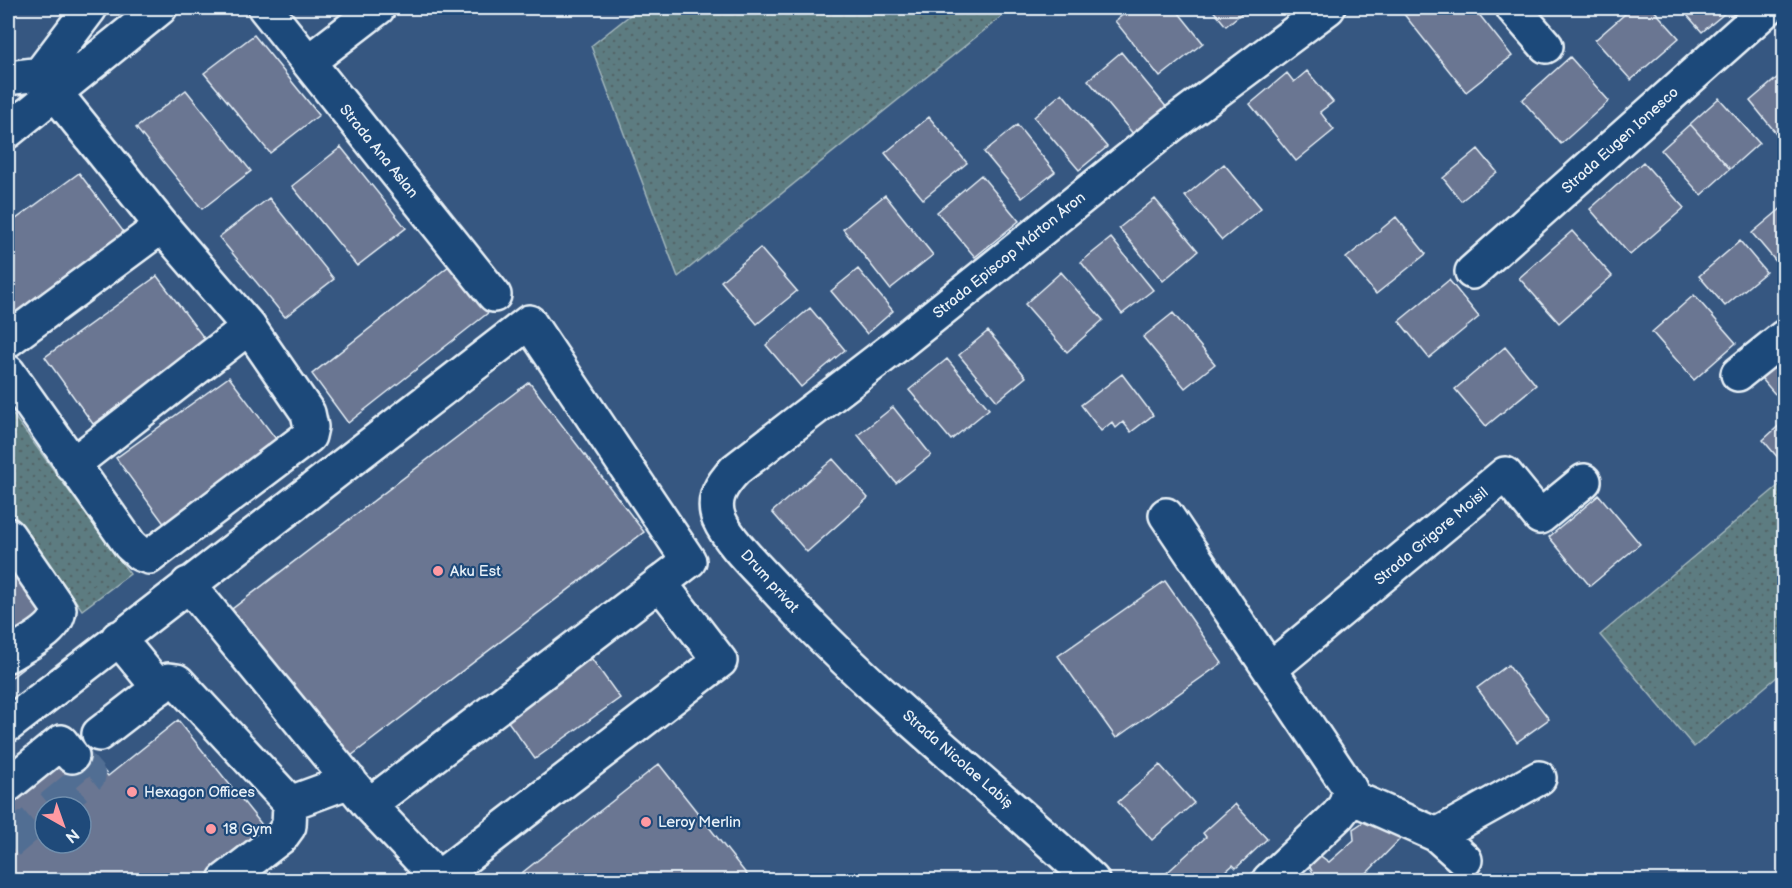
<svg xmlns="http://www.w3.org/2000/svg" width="1792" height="888" font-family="'Balsamiq Sans',sans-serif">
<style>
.grass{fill:url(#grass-dots);stroke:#a2b6bc;stroke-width:1.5}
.building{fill:#6b7692;stroke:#e8f1f8;stroke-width:1.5;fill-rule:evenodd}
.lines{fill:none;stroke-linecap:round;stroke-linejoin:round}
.minor-tunnel{stroke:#516e93;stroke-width:33;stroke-dasharray:33 16;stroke-linecap:butt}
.minor-casing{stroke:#e8f1f8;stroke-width:38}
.minor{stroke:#1f4a7a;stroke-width:33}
.poi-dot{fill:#ff9aa2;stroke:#1f4a7a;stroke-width:2}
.labels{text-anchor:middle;stroke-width:4.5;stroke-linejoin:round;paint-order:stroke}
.street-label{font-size:15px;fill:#e8f1f8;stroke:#1f4a7a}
.poi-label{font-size:15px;fill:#e8f1f8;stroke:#1f4a7a;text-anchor:start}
</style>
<defs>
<pattern id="grass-dots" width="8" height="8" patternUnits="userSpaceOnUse" patternTransform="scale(1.5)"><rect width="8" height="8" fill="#5d7c81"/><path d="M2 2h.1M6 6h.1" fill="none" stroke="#536568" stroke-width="1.8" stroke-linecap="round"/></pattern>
</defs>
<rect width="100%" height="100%" fill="#365781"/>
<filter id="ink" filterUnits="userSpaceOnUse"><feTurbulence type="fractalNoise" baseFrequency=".0167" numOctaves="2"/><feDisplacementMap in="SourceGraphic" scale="12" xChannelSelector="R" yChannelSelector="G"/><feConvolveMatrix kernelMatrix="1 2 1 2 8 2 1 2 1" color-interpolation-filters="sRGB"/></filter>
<g filter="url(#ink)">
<!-- grass -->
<path class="grass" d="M 639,8 L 1012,8 L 678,277 L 591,46 Z
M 8,408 L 130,574 L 82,610 L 8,506 Z
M 1784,481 L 1784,671 L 1694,747 L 1600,635 Z"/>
<!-- building -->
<path class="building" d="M 1132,8 L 1175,8 L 1203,43 L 1160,77 L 1115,21 Z
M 1211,8 L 1248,8 L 1226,26 Z
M 1399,8 L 1474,8 L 1512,56 L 1466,92 Z
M 1632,8 L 1652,8 L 1679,38 L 1631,80 L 1595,40 Z
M 1681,8 L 1731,8 L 1702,32 Z
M 254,35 L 319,115 L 270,153 L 204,73 Z
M 1121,52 L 1167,108 L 1134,135 L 1088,80 Z
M 1570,57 L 1609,101 L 1561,144 L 1522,100 Z
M 1307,71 L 1333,102 L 1320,112 L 1334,130 L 1296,161 L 1250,104 L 1287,73 L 1294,82 Z
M 1784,72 L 1784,143 L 1750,101 Z
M 186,90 L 251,171 L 202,209 L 136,128 Z
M 1062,93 L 1107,147 L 1079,170 L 1034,117 Z
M 1719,98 L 1759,143 L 1730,169 L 1690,124 Z
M 929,117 L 967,163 L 923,199 L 885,153 Z
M 1690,124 L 1730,169 L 1701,195 L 1661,150 Z
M 1017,125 L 1055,172 L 1022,198 L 984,152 Z
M 341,147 L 406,228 L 357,266 L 292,186 Z
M 1478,149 L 1497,172 L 1461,201 L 1443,178 Z
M 1643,162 L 1684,208 L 1630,255 L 1590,209 Z
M 1224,164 L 1261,208 L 1222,240 L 1185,196 Z
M 79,173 L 129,239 L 15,321 L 8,310 L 8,225 Z
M 981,175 L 1019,221 L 975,257 L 937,212 Z
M 885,195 L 933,255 L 890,289 L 843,229 Z
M 269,198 L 334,279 L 285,317 L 219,237 Z
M 1155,199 L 1198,251 L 1163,281 L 1119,228 Z
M 1784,206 L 1784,271 L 1752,233 Z
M 1396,217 L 1426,254 L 1376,294 L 1346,258 Z
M 1572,231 L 1612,276 L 1559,323 L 1519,278 Z
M 1111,238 L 1153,290 L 1122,314 L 1081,262 Z
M 1740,241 L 1766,272 L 1725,306 L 1699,276 Z
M 760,248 L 797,291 L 757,324 L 721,281 Z
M 454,262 L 493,309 L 348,423 L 312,374 Z
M 858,269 L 893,311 L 867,334 L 831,291 Z
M 1061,272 L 1103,320 L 1067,352 L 1025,304 Z
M 157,276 L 207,342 L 93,424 L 45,357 Z
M 1449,280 L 1479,317 L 1429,358 L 1399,321 Z
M 1694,295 L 1736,343 L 1694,380 L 1652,332 Z
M 810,308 L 845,350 L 801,387 L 766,345 Z
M 1173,313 L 1215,364 L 1185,388 L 1143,337 Z
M 988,331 L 1026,377 L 997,401 L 959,355 Z
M 1505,347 L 1536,385 L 1486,426 L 1455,389 Z
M 1784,350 L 1784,400 L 1774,393 L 1757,373 Z
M 947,359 L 989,409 L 951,440 L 909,390 Z
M 1122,374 L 1153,415 L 1131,432 L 1123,422 L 1116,428 L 1112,422 L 1101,431 L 1081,405 Z
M 229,377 L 279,443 L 165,525 L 116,458 Z
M 529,382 L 644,532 L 347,759 L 232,609 Z
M 893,407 L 931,455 L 896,483 L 858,435 Z
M 1784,421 L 1784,465 L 1763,440 Z
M 833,459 L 868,498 L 807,552 L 772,512 Z
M 1599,495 L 1640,544 L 1590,586 L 1549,537 Z
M 8,563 L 64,637 L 8,680 Z
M 1165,581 L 1222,663 L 1116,738 L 1058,656 Z
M 589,655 L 620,698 L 535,759 L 504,716 Z
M 1508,665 L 1549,719 L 1517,742 L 1477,688 Z
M 178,720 L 266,830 L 203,880 L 8,880 L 8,808 L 84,746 L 108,776 ZM 45,807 L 81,807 L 81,843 L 45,843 Z
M 659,764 L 751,880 L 513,880 Z
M 1160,765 L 1194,803 L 1152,840 L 1118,802 Z
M 1235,804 L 1267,839 L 1236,868 L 1233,865 L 1216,880 L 1159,880 L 1206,837 L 1203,833 Z
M 1368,819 L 1402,837 L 1360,880 L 1308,880 L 1314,875 L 1308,863 L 1319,855 L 1329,862 L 1354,840 L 1353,829 Z"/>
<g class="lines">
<!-- minor-tunnel -->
<path class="minor-tunnel" d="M 51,807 L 89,776 L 72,756
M 8,843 L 45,812"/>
<!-- minor casing -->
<g class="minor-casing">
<path id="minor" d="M 265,8 L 494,295
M 1513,8 L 1546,46
M 308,62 L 378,8
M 40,74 L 90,8
M 8,78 L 40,74 L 162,226 L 249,327 L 308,413 L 311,427 L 309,436 L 149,557 L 140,554 L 130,545 L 8,372
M 8,131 L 160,8
M 1472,272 L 1768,8
M 8,340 L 162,226
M 1738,374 L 1784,337
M 72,465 L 249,327
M 1166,515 L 1350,789 L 1345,806 L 1338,815 L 1269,880
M 8,535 L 59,609 C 58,631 25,644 8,655
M 118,638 L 159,688
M 1270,669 L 1505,474 L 1540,517 L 1584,481
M 8,725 L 529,322 L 689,561 L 369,805 L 188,584
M 99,734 L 169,680 L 177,681 L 290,803 L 289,826 L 281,837 L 225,880
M 8,785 L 61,742 L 72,756
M 1349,796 L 1437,835 L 1465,860
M 290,803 L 350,781
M 369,805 L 438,878 L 720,661 L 660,583
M 1437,835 L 1539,778
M 1092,880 C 988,783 873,695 777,590 C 759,570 729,542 719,519 C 711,499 722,484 735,470 L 900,343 L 1174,123 L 1328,8"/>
</g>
<!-- minor -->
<use href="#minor" class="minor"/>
</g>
</g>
<!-- markers -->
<g class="poi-dot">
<circle cx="438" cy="571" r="6"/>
<circle cx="132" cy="792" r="6"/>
<circle cx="646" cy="822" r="6"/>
<circle cx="211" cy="829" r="6"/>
</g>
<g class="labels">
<!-- street labels -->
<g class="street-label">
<text transform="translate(1620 140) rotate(-42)" y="5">Strada Eugen Ionesco</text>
<text transform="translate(379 151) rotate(51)" y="5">Strada Ana Aslan</text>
<text transform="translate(1009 255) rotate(-39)" y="5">Strada Episcop Márton Áron</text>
<text transform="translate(1431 536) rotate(-40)" y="5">Strada Grigore Moisil</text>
<text transform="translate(770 581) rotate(48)" y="5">Drum privat</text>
<text transform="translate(958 759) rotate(41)" y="5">Strada Nicolae Labiș</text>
</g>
<!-- poi labels -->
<g class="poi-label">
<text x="450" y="576">Aku Est</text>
<text x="144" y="797">Hexagon Offices</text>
<text x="658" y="827">Leroy Merlin</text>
<text x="223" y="834">18 Gym</text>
</g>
</g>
<!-- margin -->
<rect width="1792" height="888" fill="none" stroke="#1f4a7a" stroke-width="30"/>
<rect x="15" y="15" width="1762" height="858" fill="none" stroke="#e8f1f8" stroke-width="2" filter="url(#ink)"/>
<!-- north arrow -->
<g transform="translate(63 825) rotate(140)"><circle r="28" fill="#1f4a7a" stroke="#6f8dac" stroke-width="1.5"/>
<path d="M0-4.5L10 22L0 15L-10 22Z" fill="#ff9aa2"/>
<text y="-9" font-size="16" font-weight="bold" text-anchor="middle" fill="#e8f1f8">N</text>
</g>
</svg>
